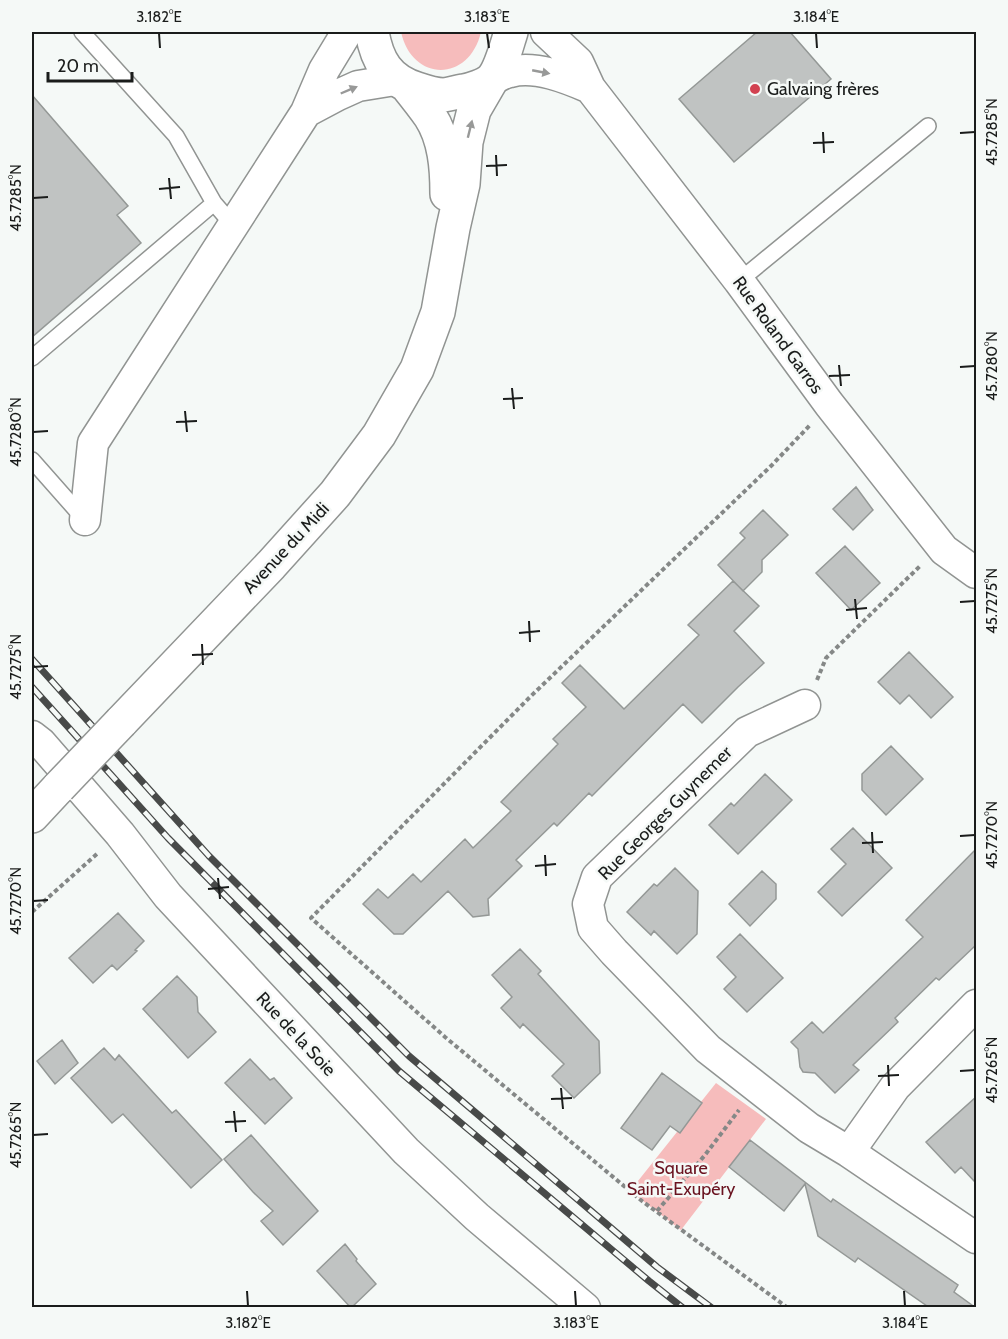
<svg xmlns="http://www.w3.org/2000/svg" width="1008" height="1339" font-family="Cabin,sans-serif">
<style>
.green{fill:#f6bcbc}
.building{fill:#c0c3c2;stroke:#949896;stroke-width:1.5}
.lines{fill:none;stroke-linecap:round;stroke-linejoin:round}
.lane-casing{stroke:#919492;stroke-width:18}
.street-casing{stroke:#919492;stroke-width:33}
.secondary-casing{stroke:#919492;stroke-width:36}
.path{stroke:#858887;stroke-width:4;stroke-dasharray:4.5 3;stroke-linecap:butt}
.lane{stroke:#fff;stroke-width:15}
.street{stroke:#fff;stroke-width:30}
.secondary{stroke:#fff;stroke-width:33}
.rail-casing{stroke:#484a49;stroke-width:7}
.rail{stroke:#f5f9f7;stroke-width:4.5;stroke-dasharray:14;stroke-linecap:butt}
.secondary-bridge-casing{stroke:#919492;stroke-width:36;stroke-linecap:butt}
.secondary-bridge{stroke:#fff;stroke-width:33}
.oneway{fill:#989998}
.ticks{fill:none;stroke:#1a1c1b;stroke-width:2}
.poi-dot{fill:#d24251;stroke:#f5f9f7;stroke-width:2}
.labels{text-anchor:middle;stroke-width:5;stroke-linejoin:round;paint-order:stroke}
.poi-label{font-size:18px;fill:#1a1c1b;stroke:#f5f9f7;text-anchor:start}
.street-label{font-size:18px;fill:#1a1c1b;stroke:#f5f9f7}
.park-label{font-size:18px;fill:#6a1320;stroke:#f5f9f7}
.neatline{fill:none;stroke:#1a1c1b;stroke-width:2}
.ticks-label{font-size:15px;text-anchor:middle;fill:#1a1c1b}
</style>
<rect width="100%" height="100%" fill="#f5f9f7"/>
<!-- green -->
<path class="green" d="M 401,32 L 481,32 C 469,83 412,82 401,32 Z
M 716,1083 L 766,1119 L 681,1230 L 630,1191 Z"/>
<!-- building -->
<path class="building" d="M 757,32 L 790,32 L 831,79 L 734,162 L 679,99 Z
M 32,95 L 128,206 L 117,215 L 141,243 L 32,337 Z
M 856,487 L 873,510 L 853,530 L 833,509 Z
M 763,510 L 788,535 L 762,560 L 762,572 L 743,591 L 718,565 L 745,538 L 740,533 Z
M 845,546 L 880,583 L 851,610 L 816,573 Z
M 733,581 L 759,606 L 734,631 L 764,663 L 738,687 L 702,723 L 683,704 L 592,796 L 589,793 L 557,826 L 554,823 L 516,860 L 522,866 L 488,899 L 489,915 L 473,917 L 448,891 L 403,934 L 394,934 L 363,904 L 378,889 L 388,898 L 413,874 L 421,882 L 465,839 L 473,848 L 511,811 L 501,802 L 558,744 L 553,739 L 586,707 L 562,683 L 580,665 L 624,709 L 699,635 L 688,625 Z
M 909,652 L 953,697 L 931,718 L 909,695 L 900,704 L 878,682 Z
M 891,746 L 923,779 L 886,815 L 862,790 L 862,774 Z
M 765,774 L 792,800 L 738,854 L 709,825 L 731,803 L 734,806 Z
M 853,828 L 892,868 L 842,916 L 818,892 L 846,864 L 831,849 Z
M 976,849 L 976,945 L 939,980 L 936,978 L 895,1018 L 898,1022 L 853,1065 L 859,1070 L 835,1093 L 815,1073 L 803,1072 L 800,1067 L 798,1049 L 791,1042 L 812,1022 L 823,1033 L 923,937 L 906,920 Z
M 675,868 L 698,891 L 697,934 L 677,954 L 654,931 L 651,935 L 627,912 L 654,884 L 657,886 Z
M 762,871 L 776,884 L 776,899 L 750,926 L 729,904 Z
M 118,913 L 144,941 L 135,950 L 137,951 L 117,970 L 112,965 L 93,983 L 69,958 Z
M 740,934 L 783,978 L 747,1012 L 724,989 L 736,977 L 717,957 Z
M 520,949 L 541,971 L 538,974 L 599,1041 L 600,1073 L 574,1098 L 552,1076 L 564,1064 L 523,1024 L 520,1028 L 501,1008 L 512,997 L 492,975 Z
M 177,976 L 197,997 L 198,1012 L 216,1032 L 188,1058 L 143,1009 Z
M 62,1040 L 78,1063 L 55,1084 L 37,1061 Z
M 104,1048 L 115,1060 L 119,1055 L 172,1113 L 176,1110 L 222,1160 L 191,1188 L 123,1114 L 112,1123 L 71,1078 Z
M 250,1059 L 270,1080 L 274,1078 L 292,1098 L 265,1124 L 225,1083 Z
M 662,1073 L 702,1103 L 680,1133 L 670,1126 L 652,1150 L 621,1128 Z
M 976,1097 L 976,1183 L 961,1167 L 955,1173 L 926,1142 Z
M 251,1135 L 318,1211 L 283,1245 L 261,1221 L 273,1211 L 253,1192 L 224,1159 Z
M 750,1140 L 831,1202 L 833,1199 L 958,1285 L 954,1292 L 976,1308 L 930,1308 L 858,1258 L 855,1262 L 818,1236 L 805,1184 L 784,1211 L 729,1167 Z
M 345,1244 L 357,1259 L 356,1261 L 376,1284 L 351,1308 L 317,1271 Z"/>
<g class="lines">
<!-- lane casing -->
<g class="lane-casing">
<path id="lane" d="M 82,32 L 176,136 L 214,203 L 233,225
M 739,281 L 928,126
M 32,358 L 214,203
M 32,460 L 85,520"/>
</g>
<!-- street casing -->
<g class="street-casing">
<path id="street" d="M 546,32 L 578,62 L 590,88 L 739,281 L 829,404 L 944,550 L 976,573
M 492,79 C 498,77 504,73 510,72 C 535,65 567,78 590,88
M 306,112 L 324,70 L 347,32
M 85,520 L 93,443 L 306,112 L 338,95 L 358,86 L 395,80
M 805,705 L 747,732 L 597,877 L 588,904 L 593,928 L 614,952 L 708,1049 L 809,1128 L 849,1152 L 895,1087 L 976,1005
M 32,736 L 41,743 L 120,834 L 168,896 L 406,1151 L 477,1217 L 585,1308
M 849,1152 L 976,1238"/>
</g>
<!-- secondary casing -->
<g class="secondary-casing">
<path id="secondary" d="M 372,32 C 377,61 388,80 417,89 C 426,92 436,95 444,95 C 451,94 457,92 463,91 C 471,90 486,85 492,79 C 501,69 507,44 511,32
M 407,86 C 415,96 423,106 430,116 C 445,139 447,168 447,194
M 121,722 L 271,565 L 335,494 L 379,435 L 417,369 L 438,312 L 453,228 L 463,184 L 466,142 L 474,110 L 492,79
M 32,816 L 59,787"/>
</g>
<!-- path -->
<path class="path" d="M 817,680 L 826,658 L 920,566
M 32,912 L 98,853
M 657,1211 L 705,1155 L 739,1110
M 788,1308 L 642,1201 L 445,1037 L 311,918 L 531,696 L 772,465 L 811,424"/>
<!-- lane -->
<use href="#lane" class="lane"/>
<!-- street -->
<use href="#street" class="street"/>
<!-- secondary -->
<use href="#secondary" class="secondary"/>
<!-- rail casing -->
<g class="rail-casing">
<path id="rail" d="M 32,659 L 209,856 L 409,1056 L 657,1267 L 712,1308
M 32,687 L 168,838 L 399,1071 L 649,1281 L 683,1308"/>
</g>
<!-- rail -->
<use href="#rail" class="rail"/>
<!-- secondary-bridge casing -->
<g class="secondary-bridge-casing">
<path id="secondary-bridge" d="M 59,787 L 121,722"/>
</g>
<!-- secondary-bridge -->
<use href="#secondary-bridge" class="secondary-bridge"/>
</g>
<!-- one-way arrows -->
<defs><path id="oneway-solid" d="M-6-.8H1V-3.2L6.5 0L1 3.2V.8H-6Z" transform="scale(1.5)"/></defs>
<g class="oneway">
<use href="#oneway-solid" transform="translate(541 72) rotate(11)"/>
<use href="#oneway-solid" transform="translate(349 90) rotate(-23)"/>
<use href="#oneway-solid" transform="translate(470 129) rotate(-76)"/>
</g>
<!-- ticks -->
<path class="ticks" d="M 159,33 L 160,48M 487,33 L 489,48M 816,33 L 817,48M 823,132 L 824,153M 960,133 L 975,132M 813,143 L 834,142M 496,155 L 497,176M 486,166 L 507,165M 169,178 L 171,199M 159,189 L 180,187M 33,198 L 48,197M 839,365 L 841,386M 960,367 L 975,366M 829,376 L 850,375M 512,388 L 514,409M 503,399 L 523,398M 185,411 L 187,432M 176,422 L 197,421M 33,432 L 48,431M 855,599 L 857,619M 960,602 L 975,601M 846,610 L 867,608M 529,621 L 530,642M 519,633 L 540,631M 202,644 L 203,665M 192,655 L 213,654M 33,667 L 48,666M 872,832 L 873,853M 960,836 L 975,835M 862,843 L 883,842M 545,855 L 546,876M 535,866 L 556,864M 218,878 L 220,899M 208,889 L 229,887M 33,901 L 48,900M 888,1065 L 889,1086M 960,1071 L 975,1070M 878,1076 L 899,1075M 561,1088 L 563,1109M 551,1099 L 572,1098M 234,1111 L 236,1132M 225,1122 L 246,1121M 33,1135 L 48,1134M 247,1291 L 248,1306M 575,1291 L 576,1306M 904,1291 L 905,1306"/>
<!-- markers -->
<circle class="poi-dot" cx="755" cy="89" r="6"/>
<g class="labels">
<!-- poi labels -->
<g class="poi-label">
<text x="767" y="95">Galvaing frères</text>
</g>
<!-- street labels -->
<g class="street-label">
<text transform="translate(778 335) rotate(54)" y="6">Rue Roland Garros</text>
<text transform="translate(286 548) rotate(-47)" y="6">Avenue du Midi</text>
<text transform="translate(665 813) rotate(-45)" y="6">Rue Georges Guynemer</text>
<text transform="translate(296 1034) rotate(47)" y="6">Rue de la Soie</text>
</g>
<!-- park labels -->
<g class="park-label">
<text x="681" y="1174">Square<tspan x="681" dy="21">Saint-Exupéry</tspan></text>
</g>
</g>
<!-- border -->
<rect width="1008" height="1339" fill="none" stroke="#f5f9f7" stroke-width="66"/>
<!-- scale -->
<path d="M48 72v9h84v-9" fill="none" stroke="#1a1c1b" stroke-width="3"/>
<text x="57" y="72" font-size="18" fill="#1a1c1b" stroke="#f5f9f7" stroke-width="4.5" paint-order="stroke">20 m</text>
<rect x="33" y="33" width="942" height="1273" class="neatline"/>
<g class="ticks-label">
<text x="159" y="22">3.182°E</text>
<text x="487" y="22">3.183°E</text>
<text x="816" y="22">3.184°E</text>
<text transform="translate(992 132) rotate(-90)" y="5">45.7285°N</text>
<text transform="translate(16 198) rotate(-90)" y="5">45.7285°N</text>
<text transform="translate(992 366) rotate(-90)" y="5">45.7280°N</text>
<text transform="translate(16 432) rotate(-90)" y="5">45.7280°N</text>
<text transform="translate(992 601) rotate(-90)" y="5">45.7275°N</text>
<text transform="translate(16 667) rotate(-90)" y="5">45.7275°N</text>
<text transform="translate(992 835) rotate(-90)" y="5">45.7270°N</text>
<text transform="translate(16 901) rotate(-90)" y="5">45.7270°N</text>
<text transform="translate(992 1070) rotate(-90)" y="5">45.7265°N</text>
<text transform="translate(16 1135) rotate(-90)" y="5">45.7265°N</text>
<text x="248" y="1328">3.182°E</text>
<text x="576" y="1328">3.183°E</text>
<text x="905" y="1328">3.184°E</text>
</g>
</svg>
